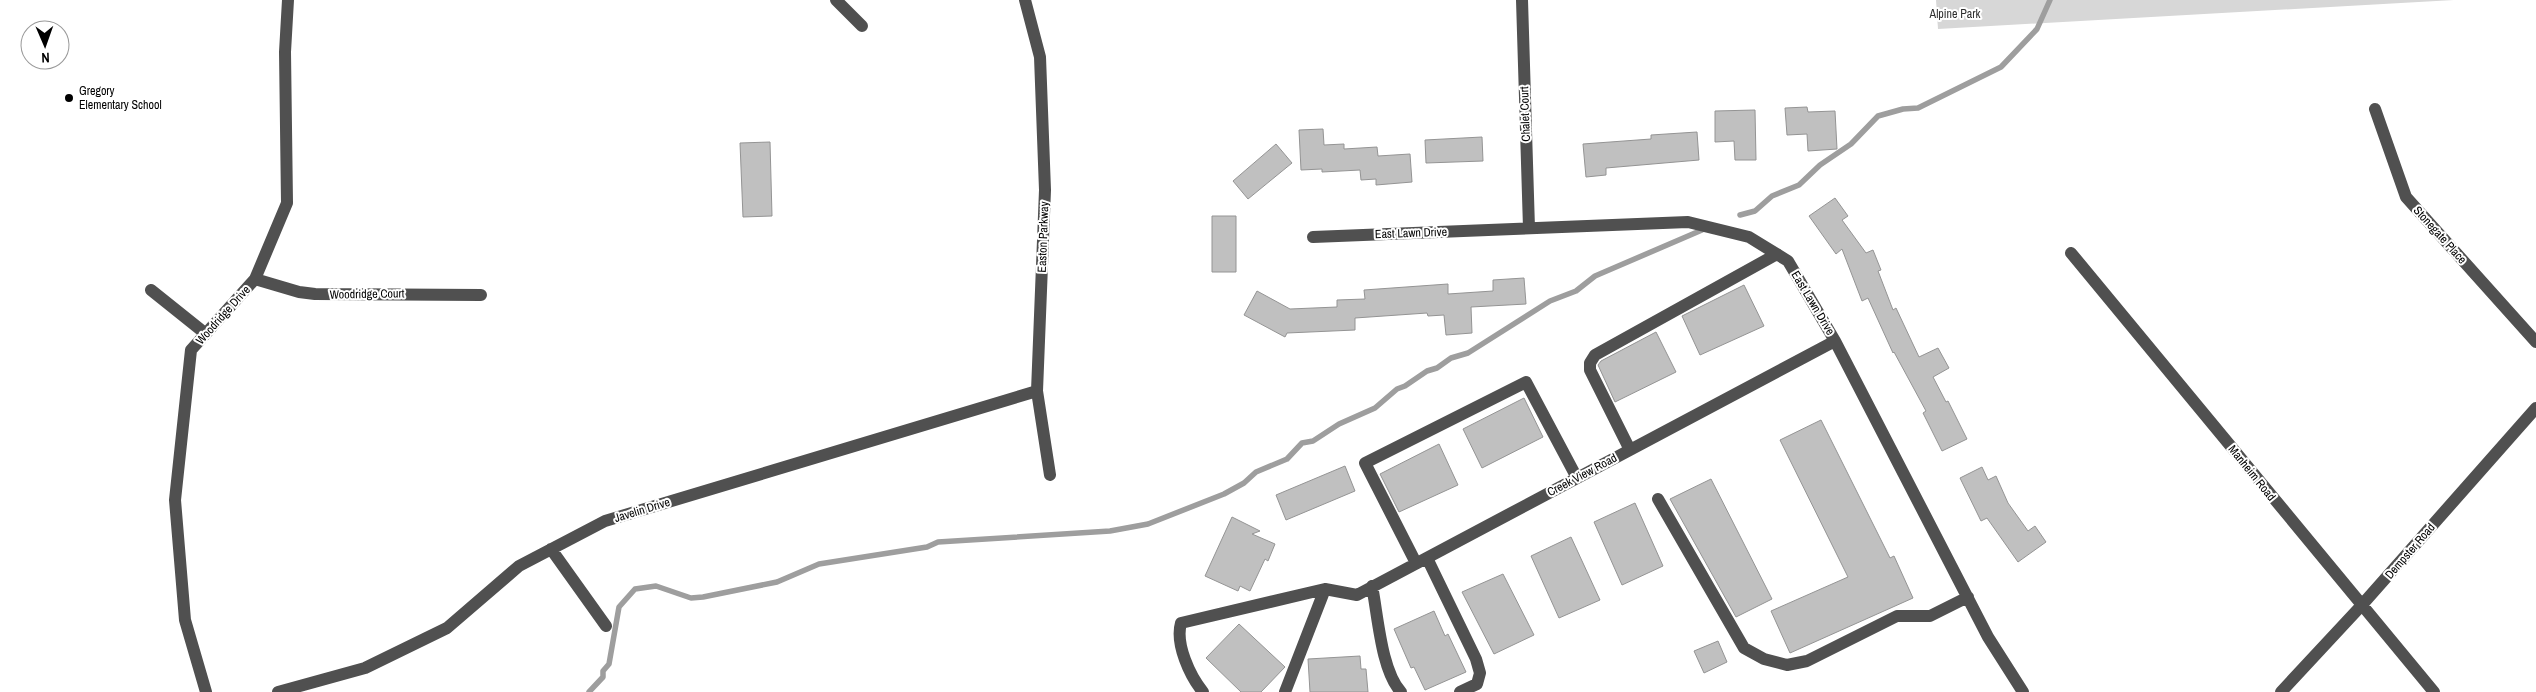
<svg xmlns="http://www.w3.org/2000/svg" width="2536" height="692" font-family="'Archivo Narrow',sans-serif">
<style>
.green{fill:#d7d7d7}
.lines{fill:none;stroke-linecap:round;stroke-linejoin:round}
.stream{stroke:#9e9e9e;stroke-width:5.5}
.building{fill:#c0c0c0;stroke:#949494}
.minor{stroke:#505050;stroke-width:12}
.poi-dot{fill:#000;stroke:#fff;stroke-width:2}
.labels{text-anchor:middle;stroke-width:4;stroke-linejoin:round;paint-order:stroke}
.park-label{font-size:12px;fill:#2e2e2e;stroke:#fff}
.poi-label{font-size:12px;fill:#000;stroke:#fff;text-anchor:start}
.street-label{font-size:12px;fill:#000;stroke:#fff}
</style>
<rect width="100%" height="100%" fill="#fff"/>
<!-- green -->
<path class="green" d="M 1936,0 L 2454,0 L 1938,29 Z"/>
<g class="lines">
<!-- stream -->
<path class="stream" d="M 1740,215 L 1755,211 L 1772,196 L 1799,185 L 1820,165 L 1851,144 L 1878,116 L 1903,109 L 1918,108 L 2001,67 L 2037,29 L 2050,0
M 589,692 L 603,677 L 603,671 L 609,664 L 619,607 L 635,589 L 656,586 L 691,598 L 703,597 L 777,582 L 819,564 L 927,547 L 938,542 L 1110,531 L 1148,524 L 1224,494 L 1244,483 L 1256,472 L 1287,459 L 1302,443 L 1313,441 L 1339,424 L 1375,408 L 1397,389 L 1405,386 L 1427,371 L 1437,368 L 1451,358 L 1468,353 L 1550,301 L 1576,291 L 1595,276 L 1702,230"/>
</g>
<!-- building -->
<path class="building" d="M 1807,107 L 1808,112 L 1835,111 L 1837,149 L 1808,151 L 1807,134 L 1787,135 L 1785,108 Z
M 1755,110 L 1756,160 L 1735,160 L 1734,141 L 1715,142 L 1715,111 Z
M 1323,129 L 1324,145 L 1344,144 L 1344,149 L 1377,147 L 1378,156 L 1410,154 L 1412,182 L 1376,185 L 1376,179 L 1361,180 L 1360,170 L 1322,172 L 1322,169 L 1301,170 L 1299,130 Z
M 1697,132 L 1699,160 L 1606,168 L 1606,175 L 1586,177 L 1583,144 L 1651,139 L 1651,135 Z
M 1482,137 L 1483,161 L 1426,163 L 1425,140 Z
M 770,142 L 772,216 L 743,217 L 740,143 Z
M 1276,144 L 1292,163 L 1248,199 L 1233,181 Z
M 1835,198 L 1848,216 L 1842,220 L 1866,253 L 1873,250 L 1881,270 L 1878,271 L 1893,310 L 1896,308 L 1919,357 L 1938,348 L 1949,368 L 1933,377 L 1946,402 L 1948,401 L 1967,439 L 1942,451 L 1923,413 L 1926,411 L 1894,352 L 1893,353 L 1868,298 L 1862,301 L 1842,249 L 1836,254 L 1809,216 Z
M 1212,216 L 1236,216 L 1236,272 L 1212,272 Z
M 1524,278 L 1526,304 L 1471,307 L 1472,333 L 1446,335 L 1444,315 L 1428,316 L 1427,313 L 1355,318 L 1355,330 L 1287,333 L 1285,337 L 1244,315 L 1257,291 L 1290,309 L 1337,307 L 1337,300 L 1365,299 L 1364,290 L 1448,284 L 1448,294 L 1493,291 L 1493,280 Z
M 1744,285 L 1764,326 L 1700,355 L 1682,316 Z
M 1656,332 L 1676,372 L 1615,402 L 1598,365 L 1601,361 Z
M 1524,398 L 1543,437 L 1482,468 L 1463,429 Z
M 1821,420 L 1890,558 L 1894,556 L 1913,598 L 1790,653 L 1771,611 L 1848,577 L 1780,440 Z
M 1439,444 L 1458,485 L 1399,512 L 1380,474 Z
M 1345,466 L 1355,491 L 1286,520 L 1276,495 Z
M 1982,467 L 1988,480 L 1996,476 L 2008,503 L 2028,531 L 2035,526 L 2046,542 L 2018,562 L 1987,518 L 1981,521 L 1960,478 Z
M 1711,479 L 1772,599 L 1736,617 L 1670,499 Z
M 1635,503 L 1663,566 L 1622,585 L 1594,522 Z
M 1232,517 L 1260,531 L 1252,534 L 1275,544 L 1268,561 L 1265,559 L 1250,591 L 1240,586 L 1238,591 L 1205,576 Z
M 1571,537 L 1600,600 L 1559,618 L 1531,556 Z
M 1503,574 L 1534,635 L 1494,654 L 1462,592 Z
M 1434,611 L 1445,636 L 1448,634 L 1466,672 L 1425,690 L 1414,667 L 1411,668 L 1394,629 Z
M 1239,624 L 1285,667 L 1261,692 L 1241,692 L 1206,658 Z
M 1718,641 L 1727,662 L 1704,673 L 1694,651 Z
M 1360,656 L 1361,669 L 1366,669 L 1368,692 L 1310,692 L 1308,659 Z"/>
<g class="lines">
<!-- minor -->
<path class="minor" d="M 836,0 L 862,26
M 1025,0 L 1040,57 L 1045,190 L 1037,391 L 1050,475
M 1522,0 L 1529,228
M 2375,109 L 2406,197 L 2536,342
M 1313,237 L 1688,222 L 1749,237 L 1788,261 L 1835,341 L 1988,637 L 2023,692
M 2071,253 L 2434,692
M 255,279 L 299,292 L 315,294 L 481,295
M 151,290 L 206,334
M 1630,450 L 1590,370 L 1590,363 L 1595,355 L 1777,254
M 1658,499 L 1744,648 L 1764,659 L 1787,665 L 1807,661 L 1897,616 L 1930,616 L 1968,597
M 551,549 L 606,626
M 1427,558 L 1476,659 L 1480,673 L 1477,684 L 1460,692
M 1416,563 L 1365,463 L 1526,382 L 1577,478
M 1372,586 C 1378,616 1381,670 1401,692
M 206,692 L 185,620 L 175,500 L 191,350 L 255,279 L 287,203 L 285,52 L 288,0
M 278,692 L 365,668 L 447,628 L 519,566 L 605,521 L 1037,391
M 1203,692 C 1190,676 1175,644 1181,623 L 1325,589 L 1357,595 L 1835,341
M 1285,692 L 1325,589
M 2281,692 L 2361,606 L 2536,408"/>
</g>
<!-- markers -->
<circle class="poi-dot" cx="69" cy="98" r="5"/>
<g class="labels">
<!-- park labels -->
<g class="park-label">
<text x="1955" y="18">Alpine Park</text>
</g>
<!-- poi labels -->
<g class="poi-label">
<text x="79" y="95">Gregory<tspan x="79" dy="14">Elementary School</tspan></text>
</g>
<!-- street labels -->
<g class="street-label">
<text transform="translate(1525 114) rotate(-92)" y="4">Chalet Court</text>
<text transform="translate(1411 233) rotate(-2)" y="4">East Lawn Drive</text>
<text transform="translate(2440 235) rotate(48)" y="4">Stonegate Place</text>
<text transform="translate(1043 237) rotate(-88)" y="4">Easton Parkway</text>
<text transform="translate(367 294) rotate(-1)" y="4">Woodridge Court</text>
<text transform="translate(1813 303) rotate(59)" y="4">East Lawn Drive</text>
<text transform="translate(223 315) rotate(-48)" y="4">Woodridge Drive</text>
<text transform="translate(2252 473) rotate(51)" y="4">Manheim Road</text>
<text transform="translate(1582 475) rotate(-28)" y="4">Creek View Road</text>
<text transform="translate(642 510) rotate(-17)" y="4">Javelin Drive</text>
<text transform="translate(2410 551) rotate(-49)" y="4">Dempster Road</text>
</g>
</g>
<!-- north arrow -->
<g transform="translate(45 45) rotate(178)"><circle r="24" fill="#ffffff" stroke="#999999"/>
<path d="M0-4L9 19L0 12L-9 19Z" fill="#000000"/>
<text y="-8" font-size="14" font-weight="bold" text-anchor="middle" fill="#000000">N</text>
</g>
</svg>
